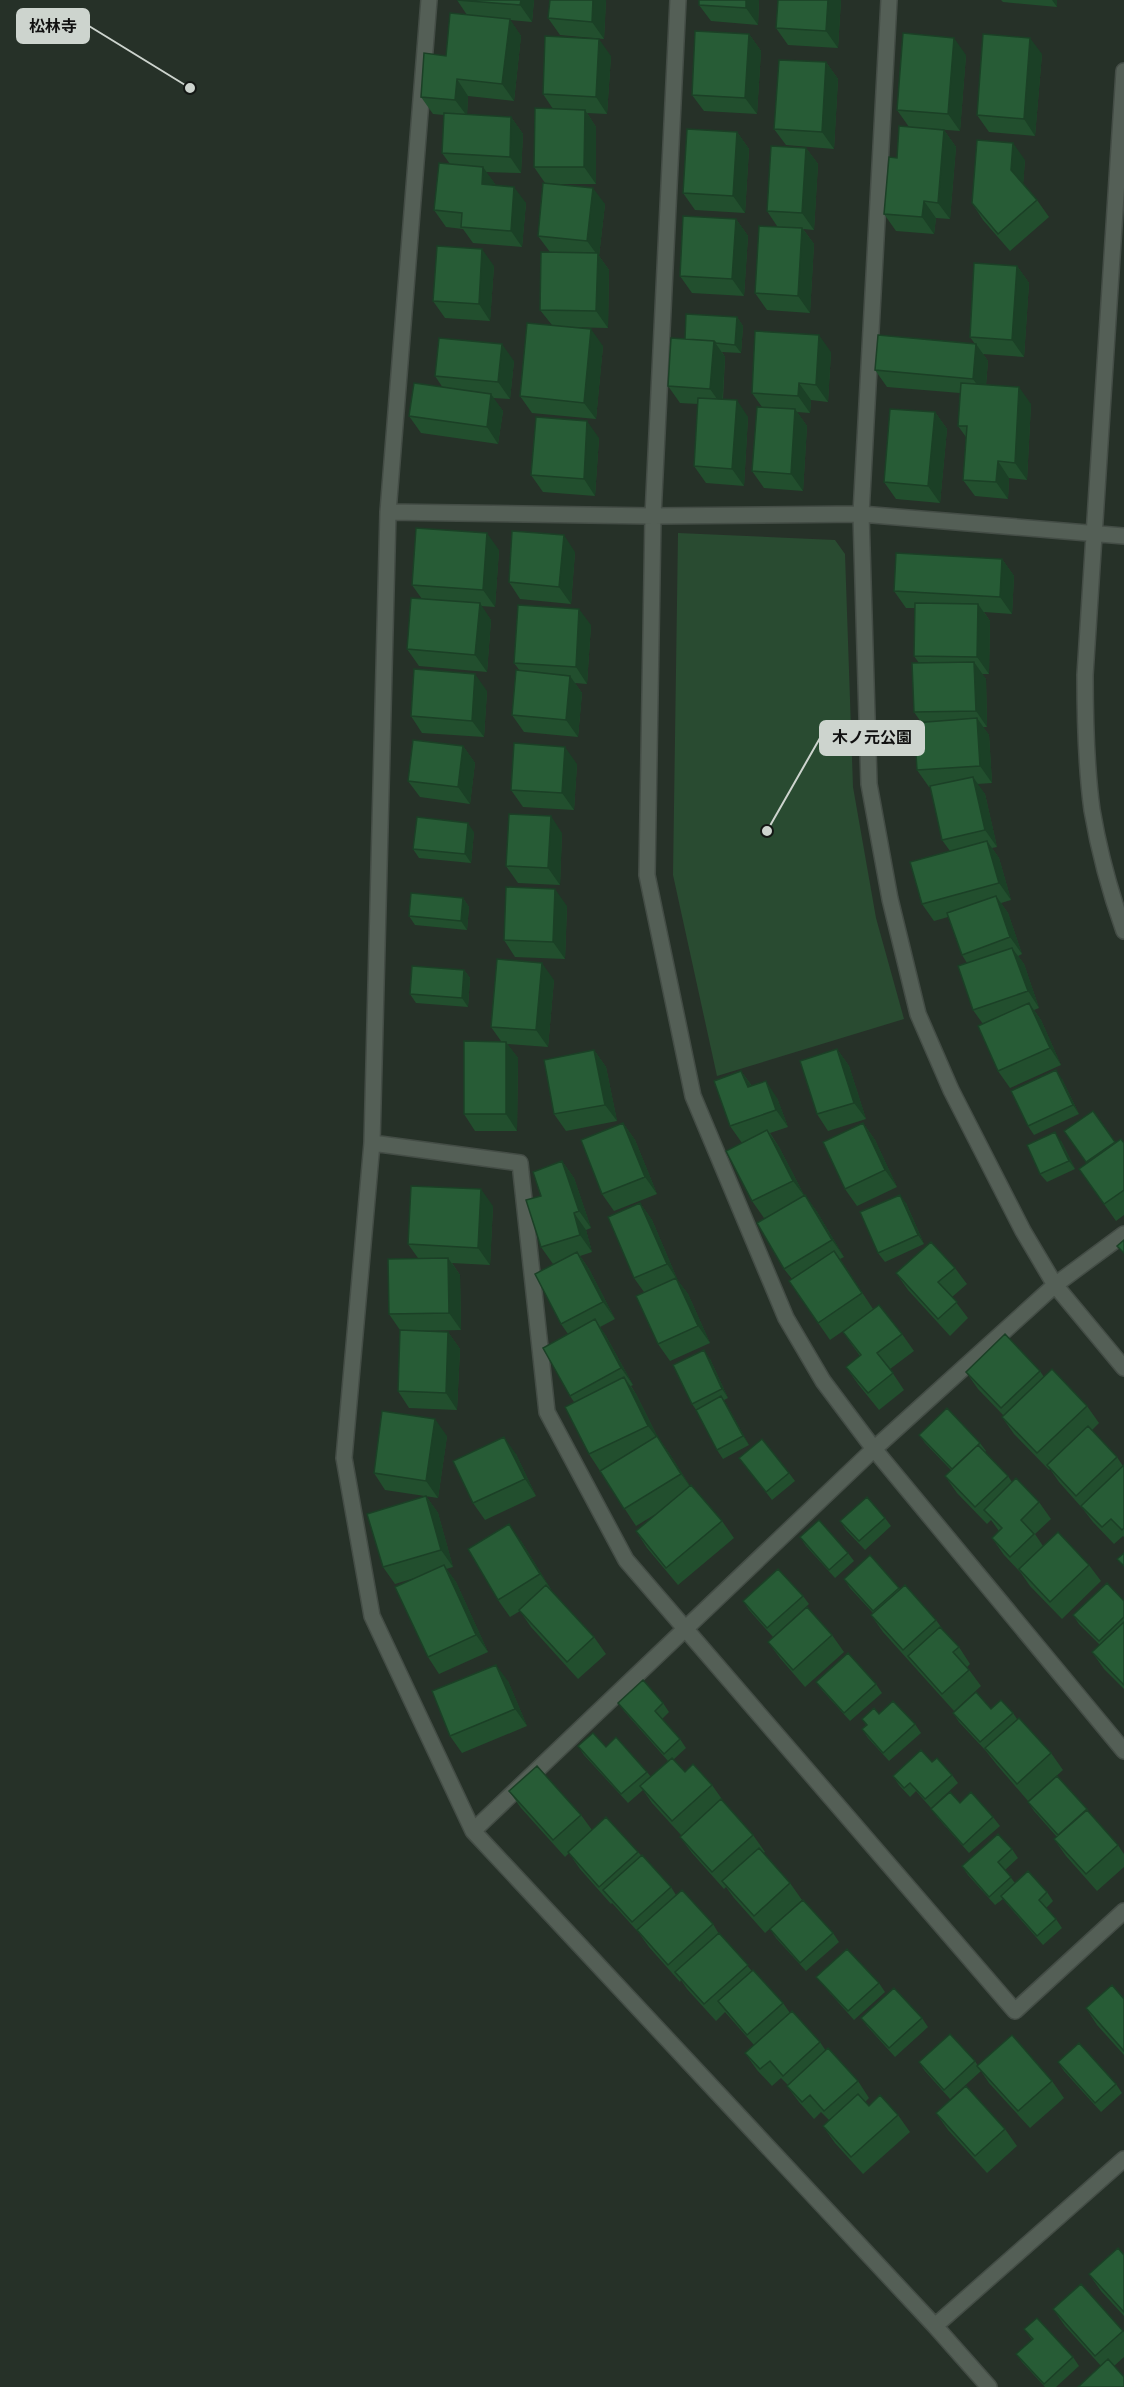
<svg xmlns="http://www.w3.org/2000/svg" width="1124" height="2387" font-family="'PT Serif','Noto Sans JP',serif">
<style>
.green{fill:#294b31}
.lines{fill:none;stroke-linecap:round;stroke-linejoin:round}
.minor-casing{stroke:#444d46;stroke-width:18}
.minor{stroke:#545f56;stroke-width:15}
.wall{fill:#224f2e}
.shaded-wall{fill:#1b4026}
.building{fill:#275c36;stroke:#1b4026;stroke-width:1.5}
.leader{fill:none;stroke:#cdd4ce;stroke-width:2}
.callout-dot{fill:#cdd4ce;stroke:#131714;stroke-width:2}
.callout{fill:#cdd4ce;stroke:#cdd4ce;stroke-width:2}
.callout-label{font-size:16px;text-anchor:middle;font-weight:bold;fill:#111}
</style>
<rect width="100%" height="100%" fill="#263128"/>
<!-- green -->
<path class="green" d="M 678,533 L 835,540 L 845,554 L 853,787 L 876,918 L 904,1019 L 717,1076 L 673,875 Z"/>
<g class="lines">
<!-- minor casing -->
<g class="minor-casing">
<path id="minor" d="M 429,0 L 388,512 L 372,1143 L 344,1458 L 372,1616 L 473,1831 L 935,2326 L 989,2387
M 678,0 L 653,516 L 647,875 L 693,1096 L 786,1318 L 823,1381 L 874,1449 L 1124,1751
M 889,0 L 861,514 L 869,784 L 890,899 L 918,1014 L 951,1090 L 1023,1231 L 1055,1285 L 1124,1368
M 1124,71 L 1085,675 C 1085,720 1086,766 1092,810 C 1099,851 1110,892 1124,931
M 388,512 L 653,516 L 861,514 L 1124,536
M 372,1143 L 520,1163 L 547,1412 L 626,1560 L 1015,2011 L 1124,1911
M 473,1831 L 874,1449 L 1055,1285 L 1124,1234
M 935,2326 L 1124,2159"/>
</g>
<!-- minor -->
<use href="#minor" class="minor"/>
</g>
<!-- wall -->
<path class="wall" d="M 457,0 L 534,0 L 532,22 L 510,20 L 521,36 L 514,101 L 468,96 L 467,115 L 511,117 L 523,134 L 521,173 L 486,172 L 495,184 L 495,185 L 526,203 L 522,247 L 473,243 L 463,229 L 446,227 L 434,210 L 450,164 L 442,153 L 444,115 L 433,114 L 421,97 L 446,56 L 467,15 Z
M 606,0 L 604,39 L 560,35 L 548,18 Z
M 699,0 L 759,0 L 758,25 L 711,21 L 699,5 Z
M 841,0 L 838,48 L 788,45 L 776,28 Z
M 1001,0 L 1057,0 L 1057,7 L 1003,2 Z
M 749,34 L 761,51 L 757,114 L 704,111 L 692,95 Z
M 1042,54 L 1035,136 L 989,132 L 977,115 Z
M 966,55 L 960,131 L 909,127 L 897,110 Z
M 611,56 L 607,114 L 587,113 L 596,127 L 596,184 L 553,184 L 605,204 L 599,256 L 609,270 L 608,328 L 568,327 L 603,346 L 596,419 L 532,413 L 520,396 L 552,325 L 540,310 L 550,252 L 538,236 L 545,183 L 534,167 L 553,109 L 543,94 Z
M 826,62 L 838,79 L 834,149 L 786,145 L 774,129 Z
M 944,130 L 956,147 L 950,219 L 936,218 L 934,234 L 896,231 L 884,214 L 897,158 Z
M 737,132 L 749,149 L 745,213 L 695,210 L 683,193 Z
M 806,148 L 818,164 L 814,230 L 803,229 L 814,244 L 810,313 L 767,310 L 755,293 L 777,226 L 767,211 Z
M 1025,160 L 1023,184 L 1037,200 L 1049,217 L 1010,251 L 983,220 L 972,203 Z
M 736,219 L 748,236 L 744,296 L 692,293 L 680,276 Z
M 494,266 L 490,321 L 445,318 L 433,301 Z
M 1017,266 L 1029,283 L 1024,357 L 983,354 L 988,361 L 986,385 L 1031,404 L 1027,480 L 1009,478 L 1008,499 L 975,496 L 963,480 L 966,437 L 958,426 L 960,393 L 887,387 L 875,370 L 975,344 L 970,337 Z
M 737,317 L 743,326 L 741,353 L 722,352 L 725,357 L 723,399 L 748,417 L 744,486 L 706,483 L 694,466 L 698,404 L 680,403 L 668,386 L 685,339 Z
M 831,352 L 828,402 L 811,400 L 810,413 L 797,412 L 807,426 L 803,491 L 764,488 L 752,471 L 762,407 L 752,393 Z
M 514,361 L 510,399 L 493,398 L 503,411 L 498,444 L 421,433 L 409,416 L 443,388 L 435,376 Z
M 935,412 L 947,429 L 940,503 L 896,499 L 884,482 Z
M 599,438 L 595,496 L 543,492 L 531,475 Z
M 499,550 L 495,607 L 481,606 L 491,620 L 487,672 L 419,666 L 407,649 L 422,599 L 412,585 Z
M 575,552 L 571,604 L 520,599 L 509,582 Z
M 1002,559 L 1014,576 L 1012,614 L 984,612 L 990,621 L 989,674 L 982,674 L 986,679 L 987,727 L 983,727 L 989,735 L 992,783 L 977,784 L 985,794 L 997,847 L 992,848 L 999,858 L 1011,900 L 1001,903 L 1008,913 L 1022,954 L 1018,956 L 1024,964 L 1039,1008 L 1034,1010 L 1041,1020 L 1061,1065 L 1010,1088 L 998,1071 L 983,1024 L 973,1010 L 967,963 L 962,955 L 948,917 L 934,921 L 922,904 L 950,851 L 942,840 L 930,787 L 929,787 L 917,770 L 921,722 L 914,712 L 919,663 L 914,656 L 915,608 L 906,608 L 894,591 Z
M 591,625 L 587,684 L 575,683 L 582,693 L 578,737 L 524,732 L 512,715 L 520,671 L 514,663 Z
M 487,691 L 484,737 L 422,733 L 411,716 Z
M 463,746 L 475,763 L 470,804 L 420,797 L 408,781 Z
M 577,764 L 574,810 L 523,807 L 511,790 Z
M 474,832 L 471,863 L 419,858 L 413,849 Z
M 562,833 L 560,885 L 518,883 L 506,866 Z
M 463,898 L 469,907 L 467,930 L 415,925 L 409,916 Z
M 567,906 L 565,959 L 515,957 L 504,940 Z
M 464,970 L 470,978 L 468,1007 L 416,1003 L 410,994 Z
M 554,980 L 548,1047 L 507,1044 L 518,1058 L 517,1131 L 475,1131 L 464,1114 L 501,1041 L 491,1027 Z
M 837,1049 L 849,1066 L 866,1119 L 828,1131 L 817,1114 Z
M 594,1050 L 606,1067 L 617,1121 L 566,1131 L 554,1114 Z
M 741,1071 L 752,1086 L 777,1098 L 788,1127 L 770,1133 L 779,1147 L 804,1195 L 805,1195 L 817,1212 L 844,1257 L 840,1259 L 873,1309 L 902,1334 L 914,1351 L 890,1369 L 904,1390 L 879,1410 L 858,1384 L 846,1367 L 860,1356 L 843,1332 L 856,1322 L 830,1340 L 789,1281 L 792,1279 L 784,1269 L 773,1214 L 764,1218 L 752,1201 L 742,1143 L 730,1126 Z
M 1062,1079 L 1079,1114 L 1034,1135 L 1028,1126 Z
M 623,1123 L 635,1140 L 657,1194 L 614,1211 L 602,1194 Z
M 863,1123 L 875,1140 L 897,1187 L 857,1206 L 845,1189 Z
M 1064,1131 L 1115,1143 L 1124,1143 L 1124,1215 L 1116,1221 L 1079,1169 L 1087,1163 Z
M 1061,1141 L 1075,1169 L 1047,1182 L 1040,1174 Z
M 562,1161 L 574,1178 L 591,1228 L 586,1230 L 592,1252 L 580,1256 L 589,1269 L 615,1319 L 600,1327 L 606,1336 L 633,1385 L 631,1386 L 636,1394 L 657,1436 L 669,1453 L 690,1486 L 722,1521 L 734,1538 L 678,1585 L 647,1548 L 636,1531 L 659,1512 L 636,1526 L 589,1454 L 574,1402 L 570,1396 L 568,1334 L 561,1324 L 558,1262 L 553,1264 L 541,1247 L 541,1196 Z
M 640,1203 L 652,1220 L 678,1281 L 688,1294 L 710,1343 L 670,1361 L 658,1344 L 644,1292 L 634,1278 Z
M 906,1203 L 924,1244 L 885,1262 L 878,1253 Z
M 493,1206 L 490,1265 L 452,1263 L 460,1275 L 461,1330 L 420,1331 L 448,1332 L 460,1349 L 457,1410 L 409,1408 L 398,1391 L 400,1330 L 389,1314 L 418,1258 L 408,1244 Z
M 955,1268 L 967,1284 L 952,1297 L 968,1318 L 950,1336 L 908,1290 L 896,1273 Z
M 710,1359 L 728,1398 L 724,1400 L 749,1445 L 723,1459 L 717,1450 L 697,1411 L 692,1404 Z
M 1040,1371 L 1044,1377 L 1087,1406 L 1099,1423 L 1092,1430 L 1117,1457 L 1123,1466 L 1124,1465 L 1124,1537 L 1123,1536 L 1114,1544 L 1093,1522 L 1083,1509 L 1059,1482 L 1050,1469 L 1049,1470 L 1014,1434 L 1002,1417 L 1004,1416 L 978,1389 L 966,1372 Z
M 919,1435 L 980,1443 L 986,1451 L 985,1452 L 1008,1476 L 1012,1482 L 1039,1502 L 1051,1519 L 1035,1534 L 1043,1546 L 1089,1565 L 1101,1581 L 1062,1619 L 1030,1586 L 1021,1573 L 1004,1555 L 992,1538 L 999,1531 L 991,1520 L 987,1524 L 957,1493 L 945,1476 L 951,1470 L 925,1443 Z
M 447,1436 L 438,1498 L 385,1490 L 374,1473 Z
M 516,1454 L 536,1496 L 485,1520 L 473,1503 Z
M 739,1458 L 789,1473 L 795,1481 L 772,1500 Z
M 426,1496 L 438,1513 L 453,1567 L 446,1569 L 456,1582 L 488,1652 L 439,1674 L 428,1657 L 418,1577 L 395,1584 L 383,1567 Z
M 885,1518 L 891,1526 L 865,1550 L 846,1530 L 840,1521 Z
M 800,1537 L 848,1553 L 854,1561 L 835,1578 L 806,1546 Z
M 521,1541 L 552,1591 L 594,1637 L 606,1654 L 578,1679 L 531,1627 L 520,1611 L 510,1617 L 498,1600 Z
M 870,1555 L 900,1589 L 936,1620 L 946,1634 L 959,1647 L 970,1664 L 967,1667 L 981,1686 L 954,1711 L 883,1632 L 871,1615 L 873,1613 L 850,1588 L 844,1579 Z
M 803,1596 L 809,1604 L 773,1637 L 749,1610 L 743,1601 Z
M 1124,1601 L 1124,1689 L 1104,1669 L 1092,1652 L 1100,1645 L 1079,1624 L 1073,1615 Z
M 832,1635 L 844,1652 L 805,1687 L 780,1658 L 768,1642 Z
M 508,1681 L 527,1726 L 462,1753 L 450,1736 Z
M 816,1682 L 876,1684 L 882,1693 L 850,1721 L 822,1690 Z
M 618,1703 L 663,1703 L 669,1712 L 662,1719 L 680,1739 L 686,1748 L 673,1760 L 685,1772 L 712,1785 L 724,1802 L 753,1835 L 765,1852 L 763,1853 L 790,1883 L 802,1900 L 765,1933 L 734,1898 L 726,1887 L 724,1889 L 692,1853 L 680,1837 L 681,1835 L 652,1803 L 643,1790 L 628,1803 L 584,1755 L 578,1746 L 606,1747 L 647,1772 L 651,1777 L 668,1761 L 624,1711 Z
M 991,1709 L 1013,1713 L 1017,1719 L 1051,1753 L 1063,1770 L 1028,1801 L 997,1765 L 986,1751 L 959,1722 L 953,1713 Z
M 879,1714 L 915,1724 L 921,1733 L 889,1761 L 868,1738 L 862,1729 L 866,1725 L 862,1719 Z
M 932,1762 L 952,1775 L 958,1783 L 931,1808 L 916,1791 L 910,1797 L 899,1785 L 893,1776 Z
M 509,1791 L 581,1815 L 592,1830 L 638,1852 L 671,1887 L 676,1895 L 713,1924 L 719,1934 L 752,1971 L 783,2003 L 790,2013 L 820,2042 L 826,2051 L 858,2081 L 869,2098 L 865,2102 L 869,2106 L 898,2115 L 910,2132 L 863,2174 L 835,2143 L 823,2126 L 829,2120 L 821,2112 L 814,2119 L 799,2102 L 787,2086 L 788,2085 L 781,2078 L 772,2086 L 757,2070 L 745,2053 L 754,2045 L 725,2012 L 716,2021 L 687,1989 L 681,1980 L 680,1982 L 649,1947 L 639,1933 L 612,1903 L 611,1904 L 580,1869 L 569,1853 L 565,1857 L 521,1808 Z
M 1028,1802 L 1087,1809 L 1093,1817 L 1118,1845 L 1124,1854 L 1124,1867 L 1097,1891 L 1066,1856 L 1054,1839 L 1057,1837 L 1034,1811 Z
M 960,1803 L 993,1817 L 1000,1826 L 969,1853 L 937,1817 L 931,1809 Z
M 1012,1849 L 1018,1858 L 1005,1870 L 1015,1883 L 1047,1892 L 1053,1901 L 1046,1908 L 1056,1919 L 1062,1928 L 1043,1945 L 1007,1904 L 1003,1899 L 995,1905 L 968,1875 L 962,1866 Z
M 770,1929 L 833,1933 L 839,1942 L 806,1971 L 776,1938 Z
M 816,1977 L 879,1983 L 885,1992 L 854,2020 L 823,1985 Z
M 1124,1999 L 1124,2055 L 1097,2025 L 1086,2008 Z
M 861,2018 L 922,2018 L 928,2027 L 895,2057 L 867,2026 Z
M 975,2061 L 978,2066 L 1052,2081 L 1064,2098 L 1030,2128 L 989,2083 L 981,2071 L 950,2099 L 925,2071 L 919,2062 Z
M 1058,2062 L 1116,2084 L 1122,2093 L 1101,2112 L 1064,2071 Z
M 936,2113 L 1005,2129 L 1017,2146 L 987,2173 L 948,2130 Z
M 1124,2255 L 1124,2316 L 1101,2291 L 1089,2274 Z
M 1081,2284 L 1124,2332 L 1124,2357 L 1114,2366 L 1101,2366 L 1065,2326 L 1053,2309 Z
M 1024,2329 L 1073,2357 L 1079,2366 L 1056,2387 L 1045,2387 L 1022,2362 L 1016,2354 L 1032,2340 Z"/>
<!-- shaded-wall -->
<path class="shaded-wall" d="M 521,0 L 534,0 L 532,22 L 520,5 Z
M 593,0 L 606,0 L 604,39 L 592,22 Z
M 746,0 L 759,0 L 758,25 L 746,8 Z
M 828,0 L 841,0 L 838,48 L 826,31 Z
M 1052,0 L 1057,0 L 1057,7 Z
M 510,19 L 521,36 L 514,101 L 502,84 Z
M 749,34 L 761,51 L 757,114 L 745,98 Z
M 954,38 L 966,55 L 960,131 L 948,114 Z
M 1030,38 L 1042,54 L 1035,136 L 1024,119 Z
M 599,39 L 611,56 L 607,114 L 596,97 Z
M 826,62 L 838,79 L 834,149 L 822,132 Z
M 457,79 L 468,96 L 467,116 L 455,100 Z
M 585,110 L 596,127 L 596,184 L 584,167 Z
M 511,117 L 523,134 L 521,173 L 510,157 Z
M 944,130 L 956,147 L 950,219 L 938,203 Z
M 737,132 L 749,149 L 745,213 L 733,196 Z
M 1013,143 L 1025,160 L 1023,187 L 1011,170 Z
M 806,148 L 818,164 L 814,230 L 802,213 Z
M 483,167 L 495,184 L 494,201 L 482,184 Z
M 514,187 L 526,203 L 522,247 L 511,231 Z
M 593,188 L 605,204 L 599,256 L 609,270 L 608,328 L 596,311 L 598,256 L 587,241 Z
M 924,201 L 936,218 L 934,234 L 922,217 Z
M 736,219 L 748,236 L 744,296 L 732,279 Z
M 802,228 L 814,244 L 810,313 L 798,296 Z
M 482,249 L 494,266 L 490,321 L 479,304 Z
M 1017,266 L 1029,283 L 1024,357 L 1012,340 Z
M 737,317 L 743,326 L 741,353 L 735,345 Z
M 591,329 L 603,346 L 596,419 L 584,403 Z
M 819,335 L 831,352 L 828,402 L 816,385 Z
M 714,341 L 725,357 L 722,406 L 710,389 Z
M 502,344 L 514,361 L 510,399 L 498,382 Z
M 976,344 L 988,361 L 985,396 L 973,379 Z
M 799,383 L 811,400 L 810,413 L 798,396 Z
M 1019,387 L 1031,404 L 1027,480 L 1015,463 Z
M 491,394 L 503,411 L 498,444 L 487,427 Z
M 737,400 L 748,417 L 744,486 L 732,469 Z
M 795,409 L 807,426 L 803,491 L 791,474 Z
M 935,412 L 947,429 L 940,503 L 928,486 Z
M 587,421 L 599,438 L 595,496 L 584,479 Z
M 998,461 L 1009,478 L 1008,499 L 996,482 Z
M 487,533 L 499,550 L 495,607 L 483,590 Z
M 564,535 L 575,552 L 571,604 L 559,587 Z
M 1002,559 L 1014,576 L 1012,614 L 1000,597 Z
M 480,603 L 491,620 L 487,672 L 475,655 Z
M 978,604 L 990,621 L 989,674 L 977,657 Z
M 579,609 L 591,625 L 587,684 L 576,667 Z
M 974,662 L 986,679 L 987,727 L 976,711 Z
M 475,674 L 487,691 L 484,737 L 472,721 Z
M 570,676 L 582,693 L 578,737 L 566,720 Z
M 977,718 L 989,735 L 992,783 L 980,766 Z
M 463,746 L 475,763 L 470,804 L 458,787 Z
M 565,747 L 577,764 L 574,810 L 562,793 Z
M 973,777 L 985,794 L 997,847 L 985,830 Z
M 551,816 L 562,833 L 560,885 L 548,868 Z
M 468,823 L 474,832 L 471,863 L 465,854 Z
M 987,841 L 999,858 L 1011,900 L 999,883 Z
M 555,889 L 567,906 L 565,959 L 553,942 Z
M 996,896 L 1008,913 L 1022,954 L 1010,937 Z
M 463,898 L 469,907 L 467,930 L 461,921 Z
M 1012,948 L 1024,964 L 1039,1008 L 1028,991 Z
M 542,963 L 554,980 L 548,1047 L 536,1030 Z
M 464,970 L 470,978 L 468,1007 L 462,998 Z
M 1029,1003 L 1041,1020 L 1061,1065 L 1050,1048 Z
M 506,1042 L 518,1058 L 517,1131 L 506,1114 Z
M 837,1049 L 849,1066 L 866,1119 L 854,1103 Z
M 594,1050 L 606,1067 L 617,1121 L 605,1105 Z
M 1056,1070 L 1062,1079 L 1079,1114 L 1073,1105 Z
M 741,1071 L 753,1088 L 748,1087 Z
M 766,1081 L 777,1098 L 788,1127 L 776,1110 Z
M 623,1123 L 635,1140 L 657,1194 L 645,1177 Z
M 863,1123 L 875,1140 L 897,1187 L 885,1170 Z
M 767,1130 L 779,1147 L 805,1197 L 793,1181 Z
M 1055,1132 L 1061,1141 L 1075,1169 L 1069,1161 Z
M 562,1161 L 574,1178 L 591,1228 L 579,1211 Z
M 481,1189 L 493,1206 L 490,1265 L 478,1248 Z
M 805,1195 L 817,1212 L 844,1257 L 832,1240 Z
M 900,1195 L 906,1203 L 924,1244 L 918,1235 Z
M 640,1203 L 652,1220 L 678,1281 L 667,1264 Z
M 574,1213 L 586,1230 L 592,1252 L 580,1235 Z
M 577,1252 L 589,1269 L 615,1319 L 603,1302 Z
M 448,1258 L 460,1275 L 461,1330 L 449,1313 Z
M 676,1278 L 688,1294 L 710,1343 L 698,1326 Z
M 595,1319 L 606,1336 L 633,1385 L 621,1368 Z
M 448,1332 L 460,1349 L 457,1410 L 446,1393 Z
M 704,1350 L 710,1359 L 728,1398 L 722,1389 Z
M 624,1377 L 636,1394 L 660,1442 L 648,1426 Z
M 721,1396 L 727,1405 L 749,1445 L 743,1436 Z
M 435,1419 L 447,1436 L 438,1498 L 426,1481 Z
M 657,1436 L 669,1453 L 693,1491 L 681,1474 Z
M 504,1437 L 516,1454 L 536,1496 L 525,1479 Z
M 426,1496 L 438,1513 L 453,1567 L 441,1550 Z
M 509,1524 L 521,1541 L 552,1591 L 540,1574 Z
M 444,1565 L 456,1582 L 488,1652 L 476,1635 Z
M 496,1665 L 508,1681 L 527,1726 L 515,1709 Z"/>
<!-- building -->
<path class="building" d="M 457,0 L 521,0 L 520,5 Z
M 550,0 L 593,0 L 592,22 L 548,18 Z
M 699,0 L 746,0 L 746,8 L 699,5 Z
M 778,0 L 828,0 L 826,31 L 776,28 Z
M 450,13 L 510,19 L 502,84 L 457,79 L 455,100 L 421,97 L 424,53 L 446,56 Z
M 695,31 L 749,34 L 745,98 L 692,95 Z
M 903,33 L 954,38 L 948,114 L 897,110 Z
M 983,34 L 1030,38 L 1024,119 L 977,115 Z
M 545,36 L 599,39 L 596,97 L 543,94 Z
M 779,60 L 826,62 L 822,132 L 774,129 Z
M 535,108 L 585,110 L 584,167 L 534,167 Z
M 444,113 L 511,117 L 510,157 L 442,153 Z
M 899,126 L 944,130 L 938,203 L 924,201 L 922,217 L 884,214 L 889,157 L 897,158 Z
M 687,129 L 737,132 L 733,196 L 683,193 Z
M 977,140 L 1013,143 L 1011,170 L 1037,200 L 998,234 L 972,203 Z
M 771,146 L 806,148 L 802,213 L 767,211 Z
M 439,163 L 483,167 L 482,184 L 514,187 L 511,231 L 461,227 L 462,213 L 434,210 Z
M 543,183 L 593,188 L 587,241 L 538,236 Z
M 683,216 L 736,219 L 732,279 L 680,276 Z
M 759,226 L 802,228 L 798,296 L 755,293 Z
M 437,246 L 482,249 L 479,304 L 433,301 Z
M 541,252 L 598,253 L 596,311 L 540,310 Z
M 974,263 L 1017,266 L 1012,340 L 970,337 Z
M 686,314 L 737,317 L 735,345 L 716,343 L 714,341 L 685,339 Z
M 527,323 L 591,329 L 584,403 L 520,396 Z
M 755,331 L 819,335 L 816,385 L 799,383 L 798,396 L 752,393 Z
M 878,335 L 976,344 L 973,379 L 875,370 Z
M 439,338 L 502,344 L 498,382 L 435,376 Z
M 671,338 L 714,341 L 710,389 L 668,386 Z
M 414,383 L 491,394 L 487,427 L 409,416 Z
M 961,383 L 1019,387 L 1015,463 L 998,461 L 996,482 L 963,480 L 967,426 L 958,426 Z
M 698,398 L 737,400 L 732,469 L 694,466 Z
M 757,407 L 795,409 L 791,474 L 752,471 Z
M 890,409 L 935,412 L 928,486 L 884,482 Z
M 536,417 L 587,421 L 584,479 L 531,475 Z
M 416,528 L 487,533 L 483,590 L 412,585 Z
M 512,531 L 564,535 L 559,587 L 509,582 Z
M 896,553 L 1002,559 L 1000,597 L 894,591 Z
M 411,598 L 480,603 L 475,655 L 407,649 Z
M 915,603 L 978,604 L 977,657 L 914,656 Z
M 518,605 L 579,609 L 576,667 L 514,663 Z
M 974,662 L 976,711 L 914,712 L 912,663 Z
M 414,669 L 475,674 L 472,721 L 411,716 Z
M 516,670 L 570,676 L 566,720 L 512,715 Z
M 977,718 L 980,766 L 917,770 L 914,723 Z
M 413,740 L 463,746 L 458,787 L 408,781 Z
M 514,743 L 565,747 L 562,793 L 511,790 Z
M 973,777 L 985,830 L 942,840 L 930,786 Z
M 509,814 L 551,816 L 548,868 L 506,866 Z
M 417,817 L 468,823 L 465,854 L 413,849 Z
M 987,841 L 999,883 L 922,904 L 910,862 Z
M 506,887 L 555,889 L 553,942 L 504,940 Z
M 411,893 L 463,898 L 461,921 L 409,916 Z
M 996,896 L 1010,937 L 962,955 L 947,913 Z
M 1012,948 L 1028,991 L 973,1010 L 958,966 Z
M 497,959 L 542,963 L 536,1030 L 491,1027 Z
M 412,966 L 464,970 L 462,998 L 410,994 Z
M 1029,1003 L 1050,1048 L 998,1071 L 978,1026 Z
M 464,1041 L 506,1042 L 506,1114 L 464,1114 Z
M 837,1049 L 854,1103 L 817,1114 L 800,1061 Z
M 594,1050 L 605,1105 L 554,1114 L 544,1060 Z
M 1056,1070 L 1073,1105 L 1028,1126 L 1011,1091 Z
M 741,1071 L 748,1087 L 766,1081 L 776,1110 L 730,1126 L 714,1081 Z
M 1093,1111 L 1115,1142 L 1086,1162 L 1064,1131 Z
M 623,1123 L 645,1177 L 602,1194 L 581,1140 Z
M 863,1123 L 885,1170 L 845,1189 L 823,1142 Z
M 767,1130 L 793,1181 L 752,1201 L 726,1151 Z
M 1055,1132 L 1069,1161 L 1040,1174 L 1027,1145 Z
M 1121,1139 L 1124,1143 L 1124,1190 L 1104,1204 L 1079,1169 Z
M 562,1161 L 579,1211 L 574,1213 L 580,1235 L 541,1247 L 526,1200 L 541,1196 L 533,1172 Z
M 411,1186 L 481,1189 L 478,1248 L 408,1244 Z
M 805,1195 L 832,1240 L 784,1269 L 757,1223 Z
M 900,1195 L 918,1235 L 878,1253 L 860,1212 Z
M 640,1203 L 667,1264 L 634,1278 L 608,1217 Z
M 1124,1240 L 1124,1253 L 1117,1246 Z
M 931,1242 L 955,1268 L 938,1282 L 957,1302 L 938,1319 L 896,1273 Z
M 834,1251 L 862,1293 L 818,1323 L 789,1281 Z
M 577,1252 L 603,1302 L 561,1324 L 535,1274 Z
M 448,1258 L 449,1313 L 389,1314 L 388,1259 Z
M 676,1278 L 698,1326 L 658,1344 L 636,1296 Z
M 879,1305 L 902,1334 L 877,1353 L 893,1373 L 868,1393 L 846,1367 L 861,1355 L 843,1332 Z
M 595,1319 L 621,1368 L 570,1396 L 543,1348 Z
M 400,1330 L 448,1332 L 446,1393 L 398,1391 Z
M 1005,1334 L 1040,1371 L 1001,1408 L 966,1372 Z
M 704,1350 L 722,1389 L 692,1404 L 673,1365 Z
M 1052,1369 L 1087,1406 L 1037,1453 L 1002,1417 Z
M 624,1377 L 648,1426 L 589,1454 L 565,1407 Z
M 721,1396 L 743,1436 L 717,1450 L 696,1410 Z
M 947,1408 L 980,1443 L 952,1469 L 919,1435 Z
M 382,1411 L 435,1419 L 426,1481 L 374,1473 Z
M 1088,1426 L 1117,1457 L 1076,1496 L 1047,1465 Z
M 657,1436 L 681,1474 L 624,1509 L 600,1471 Z
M 504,1437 L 525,1479 L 473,1503 L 453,1461 Z
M 762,1439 L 789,1473 L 766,1492 L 739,1458 Z
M 978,1445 L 1008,1476 L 975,1507 L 945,1476 Z
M 1124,1465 L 1124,1528 L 1122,1530 L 1111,1519 L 1102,1527 L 1081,1506 Z
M 1016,1478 L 1039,1502 L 1021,1520 L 1034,1534 L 1010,1557 L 992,1538 L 1002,1528 L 984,1510 Z
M 691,1485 L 722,1521 L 666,1568 L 636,1531 Z
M 426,1496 L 441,1550 L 383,1567 L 367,1514 Z
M 867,1497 L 885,1518 L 859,1541 L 840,1521 Z
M 819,1520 L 848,1553 L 829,1570 L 800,1537 Z
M 509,1524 L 540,1574 L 498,1600 L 468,1549 Z
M 1058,1532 L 1089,1565 L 1050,1602 L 1019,1569 Z
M 1124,1553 L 1124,1566 L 1117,1559 Z
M 870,1555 L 899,1588 L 873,1611 L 844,1579 Z
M 444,1565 L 476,1635 L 428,1657 L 395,1587 Z
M 778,1569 L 803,1596 L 767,1628 L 743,1601 Z
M 1107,1583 L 1124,1601 L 1124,1617 L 1099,1641 L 1073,1615 Z
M 546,1585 L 594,1637 L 567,1662 L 519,1610 Z
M 905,1585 L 936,1620 L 903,1650 L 871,1615 Z
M 807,1607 L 832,1635 L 793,1670 L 768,1642 Z
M 1124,1622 L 1124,1685 L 1092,1652 Z
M 940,1627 L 959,1647 L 953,1652 L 969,1670 L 942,1694 L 908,1656 Z
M 848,1653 L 876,1684 L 844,1713 L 816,1682 Z
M 496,1665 L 515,1709 L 450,1736 L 432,1691 Z
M 643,1680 L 663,1703 L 655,1711 L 680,1739 L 664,1754 L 618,1703 Z
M 976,1692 L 991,1709 L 1001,1700 L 1013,1713 L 980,1742 L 953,1713 Z
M 893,1701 L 915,1724 L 883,1753 L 862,1729 L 867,1725 L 862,1719 L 874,1708 L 879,1714 Z
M 1019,1718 L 1051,1753 L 1017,1784 L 985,1748 Z
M 593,1733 L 606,1747 L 616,1737 L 647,1772 L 621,1794 L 578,1746 Z
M 921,1750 L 932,1762 L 937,1758 L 952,1775 L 925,1799 L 910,1783 L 904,1788 L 893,1776 Z
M 672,1758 L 685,1772 L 693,1764 L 712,1785 L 672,1821 L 640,1786 Z
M 537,1766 L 581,1815 L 553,1840 L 509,1791 Z
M 1057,1776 L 1087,1809 L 1058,1835 L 1028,1802 Z
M 950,1792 L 960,1803 L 971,1792 L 993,1817 L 963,1845 L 931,1809 Z
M 721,1799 L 753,1835 L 712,1872 L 680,1837 Z
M 1087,1810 L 1118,1845 L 1086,1874 L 1054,1839 Z
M 606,1817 L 638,1852 L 599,1887 L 568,1852 Z
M 998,1834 L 1012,1849 L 998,1862 L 1011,1877 L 989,1897 L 962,1866 Z
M 759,1848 L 790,1883 L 754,1916 L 722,1881 Z
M 642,1855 L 671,1887 L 632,1922 L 603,1890 Z
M 1028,1871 L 1047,1892 L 1039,1900 L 1056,1919 L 1037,1936 L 1001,1896 Z
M 682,1890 L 713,1924 L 668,1965 L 637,1930 Z
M 803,1900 L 833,1933 L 800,1963 L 770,1929 Z
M 719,1933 L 748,1965 L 704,2004 L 675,1972 Z
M 847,1949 L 879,1983 L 848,2011 L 816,1977 Z
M 753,1970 L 783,2003 L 747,2035 L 718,2001 Z
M 1112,1985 L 1124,1999 L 1124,2051 L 1086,2008 Z
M 894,1988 L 922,2018 L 889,2048 L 861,2018 Z
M 792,2011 L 820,2042 L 783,2076 L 770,2061 L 760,2069 L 745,2053 Z
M 950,2034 L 975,2061 L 944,2090 L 919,2062 Z
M 1012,2035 L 1052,2081 L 1018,2111 L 977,2066 Z
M 1079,2043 L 1116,2084 L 1095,2103 L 1058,2062 Z
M 828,2048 L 858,2081 L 824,2111 L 810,2095 L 802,2102 L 787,2086 Z
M 966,2086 L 1005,2129 L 975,2156 L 936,2113 Z
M 858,2094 L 869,2106 L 880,2095 L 898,2115 L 851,2157 L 823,2126 Z
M 1118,2248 L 1124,2255 L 1124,2312 L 1089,2274 Z
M 1081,2284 L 1123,2331 L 1095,2356 L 1053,2309 Z
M 1037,2318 L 1073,2357 L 1044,2384 L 1016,2354 L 1033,2339 L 1024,2329 Z
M 1108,2359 L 1124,2377 L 1124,2387 L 1078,2387 Z"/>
<!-- callouts -->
<path class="leader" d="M190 88L89 26M767 831L820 738"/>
<g class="callout-dot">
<circle cx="190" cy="88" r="6"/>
<circle cx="767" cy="831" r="6"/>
</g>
<g class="callout">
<rect x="17" y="9" width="72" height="34" rx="6"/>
<rect x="820" y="721" width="104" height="34" rx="6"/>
</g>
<g class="callout-label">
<text x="53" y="32">松林寺</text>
<text x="872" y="743">木ノ元公園</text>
</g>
</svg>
